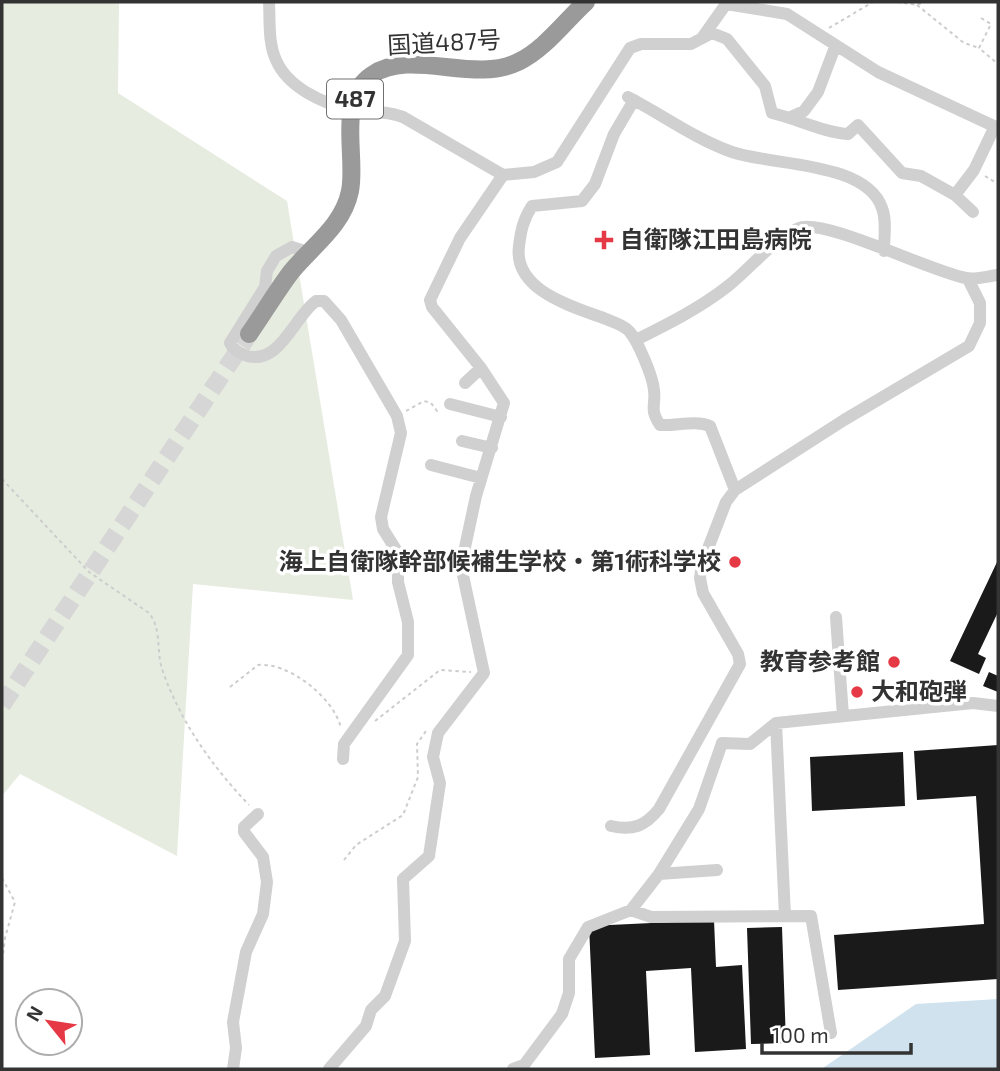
<svg xmlns="http://www.w3.org/2000/svg" width="1000" height="1071" font-family="'Exo 2','Noto Sans JP',sans-serif">
<style>
.green{fill:#e6ecdf}
.water{fill:#cfe2ee}
.building{fill:#1a1a1a}
.lines{fill:none;stroke-linecap:round;stroke-linejoin:round}
.highway-tunnel{stroke:#d6d6d6;stroke-width:18;stroke-dasharray:18 9;stroke-linecap:butt}
.path{stroke:#cdcdcd;stroke-width:2;stroke-dasharray:3.5 3.5;stroke-linecap:butt}
.minor{stroke:#d0d0d0;stroke-width:12}
.highway{stroke:#9a9a9a;stroke-width:18}
.poi-dot{fill:#e63946;stroke:#fff;stroke-width:2.5}
.labels{text-anchor:middle;stroke-width:7;stroke-linejoin:round;paint-order:stroke}
.shield{fill:#fff;stroke:#707070;stroke-width:2}
.shield-label{font-size:23px;font-weight:bold;fill:#333}
.street-label{font-size:24px;fill:#333;stroke:#fff}
.poi-label{font-size:24px;font-weight:bold;fill:#333;stroke:#fff;text-anchor:start}
</style>
<rect width="100%" height="100%" fill="#fff"/>
<!-- green -->
<path class="green" d="M 2,2 L 119,2 L 118,93 L 287,201 L 353,600 L 193,584 L 177,856 L 20,774 L 2,796 Z"/>
<!-- water -->
<path class="water" d="M 998,999 L 998,1069 L 806,1069 L 823,1068 L 916,1004 Z"/>
<!-- building -->
<path class="building" d="M 998,560 L 998,612 L 978,654 L 986,658 L 979,674 L 950,661 Z
M 989,672 L 998,676 L 998,692 L 983,686 Z
M 998,745 L 998,979 L 838,990 L 834,935 L 984,924 L 976,796 L 917,800 L 914,751 Z
M 903,752 L 905,806 L 812,811 L 810,757 Z
M 714,920 L 716,967 L 742,965 L 746,1049 L 695,1052 L 691,968 L 646,971 L 650,1055 L 595,1058 L 589,926 Z
M 782,927 L 786,1043 L 751,1044 L 747,928 Z"/>
<g class="lines">
<!-- highway-tunnel -->
<path class="highway-tunnel" d="M 2,705 L 249,334"/>
<!-- path -->
<path class="path" d="M 897,2 L 917,5 L 924,2
M 917,5 L 964,43 L 979,48
M 981,18 L 991,24 L 979,48 L 998,64
M 829,28 L 873,2
M 985,176 L 998,184
M 406,411 L 424,401 L 431,403 L 437,411 L 440,408
M 2,479 L 89,572 L 149,613 C 162,629 156,650 162,669 C 180,721 211,765 249,805
M 230,687 L 258,665 C 289,662 334,698 341,728
M 375,721 L 440,670 L 471,672
M 344,860 L 356,845 L 403,815 L 418,777 L 417,744 L 426,731
M 2,878 L 15,902 L 5,938 L 2,963
M 2,974 L 2,997"/>
<!-- minor -->
<path class="minor" d="M 269,2 C 270,20 268,43 276,60 C 288,88 323,103 350,110 C 369,114 381,109 403,117 L 503,175 L 534,172 L 557,162 L 630,48 L 641,44 L 691,44 L 712,33 L 727,39 L 765,86 L 772,113 C 798,119 822,132 848,134 L 858,125 L 902,173 L 921,176 L 955,195 L 974,170 L 995,126
M 702,38 L 726,4 L 787,14 L 878,72 L 998,128
M 628,97 C 663,115 695,139 732,152 C 772,166 866,161 882,208 C 887,221 884,237 884,251
M 634,100 L 614,134 L 595,184 L 582,201 L 532,206 C 523,220 521,230 519,246 C 513,291 574,307 606,319 C 613,322 624,325 629,331 C 638,341 653,377 654,390 C 656,407 649,408 660,425 C 676,426 695,420 710,426 L 735,490
M 791,117 L 804,111 L 818,92 L 835,47
M 955,195 L 973,212
M 308,252 L 292,247 L 276,256 L 267,271 L 265,287 L 230,343 C 233,350 239,353 247,356 C 280,365 294,317 316,301 L 324,301 L 341,320 L 397,416 L 401,433 L 381,517 L 383,529 L 398,553 L 398,582 L 408,622 L 408,655 L 344,744 L 343,759
M 636,340 C 668,324 700,308 728,286 C 751,268 772,240 799,228 C 822,217 932,272 966,278 C 976,280 988,276 998,275
M 465,383 L 481,368
M 450,404 L 501,417
M 462,441 L 492,448
M 431,465 L 481,478
M 836,617 L 843,716
M 776,723 L 785,916
M 611,826 C 633,831 645,826 659,809 L 740,664 L 738,654 L 703,593 L 700,578 L 702,564 L 726,502 L 735,490 L 844,420 L 969,346 L 980,323 L 980,303 L 968,279
M 659,874 L 717,870
M 631,910 L 651,917 L 811,916 L 831,1033
M 233,1069 L 236,1048 L 233,1022 L 246,952 L 263,914 L 267,882 L 263,857 L 244,832 L 244,827 L 258,814
M 329,1069 L 366,1026 L 371,1010 L 385,996 L 405,941 L 403,879 L 429,856 L 440,783 L 433,757 L 438,733 L 484,673 L 461,566 L 476,496 L 504,403 L 481,368 L 432,307 L 430,300 L 460,238 L 503,175
M 513,1069 L 524,1065 L 562,1014 L 569,993 L 569,959 L 588,927 L 631,910 L 659,874 L 699,809 L 722,743 L 750,744 L 776,723 L 973,703 L 998,706"/>
<!-- highway -->
<path class="highway" d="M 249,334 C 263,314 276,292 291,272 C 312,246 343,226 350,191 C 357,157 336,99 372,75 C 410,48 474,84 518,62 C 544,50 565,21 586,2"/>
</g>
<!-- markers -->
<g class="poi-dot">
<path d="M600.5 229.5h7v7h7v7h-7v7h-7v-7h-7v-7h7z"/>
<circle cx="735" cy="562" r="7"/>
<circle cx="894" cy="662" r="7"/>
<circle cx="857" cy="692" r="7"/>
</g>
<g class="labels">
<!-- shield labels -->
<rect class="shield" x="327" y="79.5" width="56" height="39" rx="5"/>
<g class="shield-label">
<text x="355" y="107">487</text>
</g>
<!-- street labels -->
<g class="street-label">
<text transform="translate(444 43) rotate(-3)" y="8">国道487号</text>
</g>
<!-- poi labels -->
<g class="poi-label">
<text x="620" y="248">自衛隊江田島病院</text>
<text x="721" y="570" text-anchor="end">海上自衛隊幹部候補生学校・第1術科学校</text>
<text x="880" y="670" text-anchor="end">教育参考館</text>
<text x="871" y="700">大和砲弾</text>
</g>
</g>
<!-- border -->
<rect width="1000" height="1071" fill="none" stroke="#333333" stroke-width="7"/>
<!-- north arrow -->
<g transform="translate(49 1022) rotate(300)"><circle r="33" fill="#ffffff" stroke="#adadad" stroke-width="2"/>
<path d="M0-5L12 26L0 18L-12 26Z" fill="#e63946"/>
<text y="-10" font-size="19" font-weight="bold" text-anchor="middle" fill="#333333">N</text>
</g>
<!-- scale -->
<path d="M762 1043v10h149v-10" fill="none" stroke="#333333" stroke-width="3.5"/>
<text x="772" y="1043" font-size="21" fill="#333333" stroke="#ffffff" stroke-width="5" paint-order="stroke">100 m</text>
</svg>
